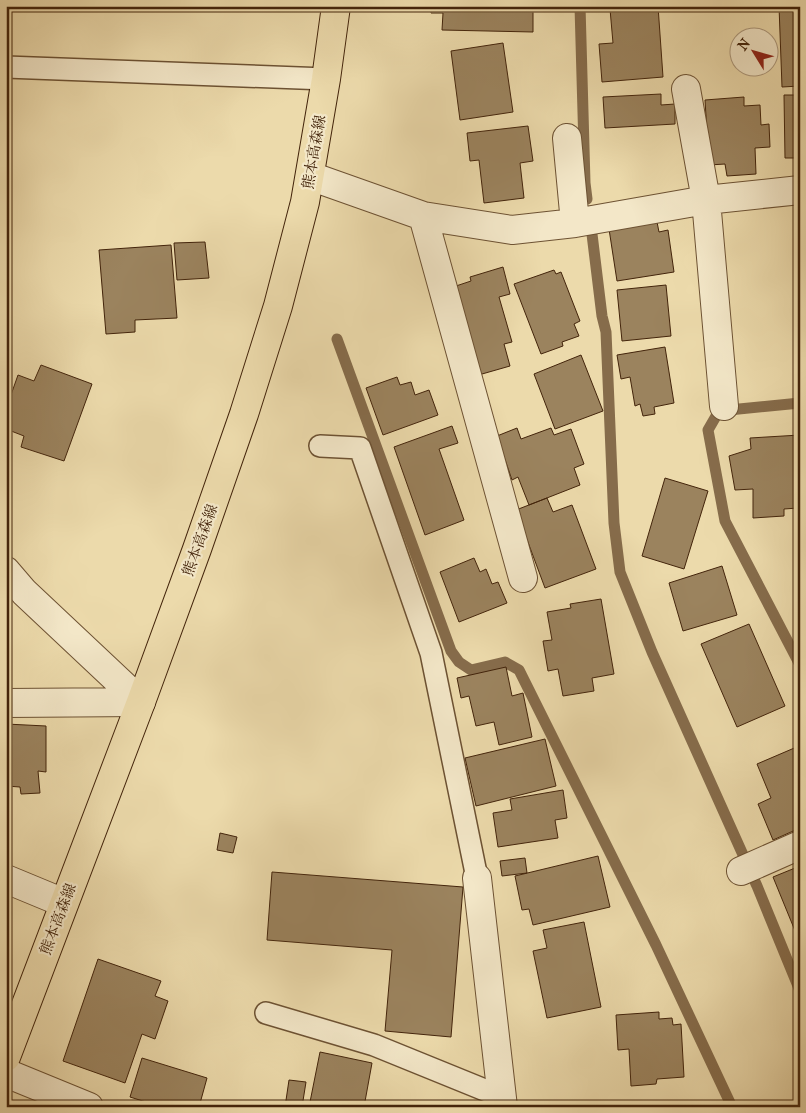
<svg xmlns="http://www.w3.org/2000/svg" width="806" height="1113" font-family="'IM FELL French Canon','Noto Serif JP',serif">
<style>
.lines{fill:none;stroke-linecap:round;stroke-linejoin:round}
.stream{stroke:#866c4b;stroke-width:11}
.building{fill:#9b835e;stroke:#43240b}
.service-casing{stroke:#6d5233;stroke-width:24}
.minor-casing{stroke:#6d5233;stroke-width:30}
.primary-casing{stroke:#43240b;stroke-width:30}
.service{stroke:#f3e7c8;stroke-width:21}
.minor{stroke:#f3e7c8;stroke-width:28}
.primary{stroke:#ecdaab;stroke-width:28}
.labels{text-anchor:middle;stroke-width:4.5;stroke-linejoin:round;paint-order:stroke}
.street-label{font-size:15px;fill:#43240b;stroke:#f3e7c8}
</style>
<rect width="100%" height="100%" fill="#ecdaab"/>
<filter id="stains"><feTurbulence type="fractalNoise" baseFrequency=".004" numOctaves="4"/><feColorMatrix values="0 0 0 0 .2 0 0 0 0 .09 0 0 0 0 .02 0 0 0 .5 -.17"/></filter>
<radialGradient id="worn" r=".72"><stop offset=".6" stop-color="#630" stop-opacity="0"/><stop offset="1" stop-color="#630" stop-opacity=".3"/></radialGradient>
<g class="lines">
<!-- stream -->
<path class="stream" d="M 580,6 L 585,183 L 587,199
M 591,226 L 602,316 L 606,332 L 614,523 L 620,572 L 652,652 L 757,886 L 800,991
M 337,339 L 451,651 L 459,662 L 471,670 L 505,662 L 519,670 L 656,945 L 732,1107
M 800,403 L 719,411 L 708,430 L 725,521 L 800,665"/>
</g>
<!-- building -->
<path class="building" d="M 431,6 L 533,6 L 533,32 L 442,30 L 443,13 L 431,13 Z
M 643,6 L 658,6 L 663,77 L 602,82 L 599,44 L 613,43 L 610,9 Z
M 779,6 L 800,6 L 800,86 L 782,87 Z
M 503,43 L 513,112 L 460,120 L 451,51 Z
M 661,94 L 661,105 L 675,104 L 675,124 L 605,128 L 603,97 Z
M 784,95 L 800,95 L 800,169 L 796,169 L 797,158 L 785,158 Z
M 744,97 L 744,106 L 760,105 L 761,125 L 769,124 L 770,147 L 755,148 L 756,174 L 727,176 L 725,164 L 709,165 L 705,100 Z
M 528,126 L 533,161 L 520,163 L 524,198 L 484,203 L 479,160 L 470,161 L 467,133 Z
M 657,222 L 659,232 L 668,230 L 674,272 L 617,281 L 609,229 Z
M 205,242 L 209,278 L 177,280 L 174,243 Z
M 171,245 L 177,318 L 135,320 L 135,332 L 106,334 L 99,250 Z
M 503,267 L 510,294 L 499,297 L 512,342 L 504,344 L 510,366 L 475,376 L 450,288 L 471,281 L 470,277 Z
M 554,270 L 556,274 L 561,272 L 580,321 L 574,324 L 579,336 L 562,342 L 563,346 L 541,354 L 514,284 Z
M 666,285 L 671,336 L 622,341 L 617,290 Z
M 665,347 L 674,403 L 654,407 L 655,414 L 643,416 L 640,404 L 635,406 L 630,377 L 621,379 L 617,355 Z
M 581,355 L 603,411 L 555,429 L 534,374 Z
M 41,365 L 92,384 L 64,461 L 21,447 L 24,436 L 6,429 L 6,409 L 18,375 L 34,381 Z
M 397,377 L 400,385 L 411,382 L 415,395 L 429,390 L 438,415 L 383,435 L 366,388 Z
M 452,426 L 458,443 L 439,449 L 464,520 L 425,535 L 394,447 Z
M 517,428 L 521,439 L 551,428 L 554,435 L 571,429 L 584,464 L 574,468 L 580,485 L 529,505 L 518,477 L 512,480 L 501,448 L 492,438 Z
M 800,435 L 800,500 L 799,500 L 798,508 L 784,509 L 784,516 L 753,518 L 753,489 L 735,490 L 729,456 L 751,449 L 750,438 Z
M 665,478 L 708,491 L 684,569 L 642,556 Z
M 547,498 L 553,512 L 572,505 L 596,569 L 545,588 L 516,510 Z
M 474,558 L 480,572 L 486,569 L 492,584 L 498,582 L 507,603 L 459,622 L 440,572 Z
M 722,566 L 737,615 L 683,631 L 669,583 Z
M 601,599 L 614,674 L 592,678 L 594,691 L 563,696 L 558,669 L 548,671 L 543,641 L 552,640 L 547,612 L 571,608 L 570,604 Z
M 749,624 L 785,706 L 737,727 L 701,644 Z
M 506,667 L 512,696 L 523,693 L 532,737 L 499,745 L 494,722 L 476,726 L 469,696 L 461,698 L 457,678 Z
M 6,724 L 46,726 L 46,772 L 38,771 L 40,793 L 21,794 L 20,787 L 6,786 Z
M 545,739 L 556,786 L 476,806 L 465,758 Z
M 799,746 L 800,749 L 800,828 L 773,840 L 758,804 L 771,798 L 757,764 Z
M 563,790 L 567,818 L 555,820 L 558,838 L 498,847 L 493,813 L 512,810 L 510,799 Z
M 220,833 L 237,837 L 233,853 L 217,850 Z
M 598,856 L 610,907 L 533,925 L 529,909 L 522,910 L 515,876 Z
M 525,858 L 527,873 L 502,876 L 500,861 Z
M 800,866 L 800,943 L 773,877 Z
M 272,872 L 463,887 L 451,1037 L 385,1031 L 392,950 L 267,940 Z
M 584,922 L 601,1007 L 547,1018 L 533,951 L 547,948 L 543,930 Z
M 98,959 L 161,981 L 155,996 L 168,1001 L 155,1039 L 142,1034 L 125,1083 L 63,1061 Z
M 659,1012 L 659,1019 L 672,1018 L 673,1025 L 681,1024 L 684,1077 L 657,1079 L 656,1084 L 631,1086 L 629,1049 L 618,1050 L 616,1015 Z
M 320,1052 L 372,1063 L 364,1107 L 309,1107 Z
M 142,1058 L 207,1078 L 199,1107 L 162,1107 L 130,1097 Z
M 289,1080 L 306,1082 L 302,1107 L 285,1107 Z"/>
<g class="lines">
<!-- service casing -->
<g class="service-casing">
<path id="service" d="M 6,67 L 326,79
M 320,446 L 360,448 L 431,653 L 477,878
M 266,1013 L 374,1045 L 502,1097"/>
</g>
<!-- minor casing -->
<g class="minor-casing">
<path id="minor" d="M 686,89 L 706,200 L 724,406
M 567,138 L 575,223
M 310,176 L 423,216 L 512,230 L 575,223 L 706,200 L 800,190
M 423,216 L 523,578
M 6,571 L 24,592 L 141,702
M 6,703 L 141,702
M 741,871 L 800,845
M 477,878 L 503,1107
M 6,879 L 64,903
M 6,1073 L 89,1107"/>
</g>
<!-- primary casing -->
<g class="primary-casing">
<path id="primary" d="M 6,1057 L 141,702 L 197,549 L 244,414 L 278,306 L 305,202 L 326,79 L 336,6"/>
</g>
<!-- service -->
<use href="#service" class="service"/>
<!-- minor -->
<use href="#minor" class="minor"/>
<!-- primary -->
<use href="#primary" class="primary"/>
</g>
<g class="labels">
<!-- street labels -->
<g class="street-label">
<text transform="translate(314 152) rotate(-80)" y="5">熊本高森線</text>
<text transform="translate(200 540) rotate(-70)" y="5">熊本高森線</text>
<text transform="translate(58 919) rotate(-69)" y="5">熊本高森線</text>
</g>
</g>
<!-- margin -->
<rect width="806" height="1113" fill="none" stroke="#ecdaab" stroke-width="25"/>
<rect x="8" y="8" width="791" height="1098" fill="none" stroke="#43240b" stroke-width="2.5"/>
<rect x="12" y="12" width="781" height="1088" fill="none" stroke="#43240b"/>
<!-- north arrow -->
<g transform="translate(754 52) rotate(307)"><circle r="24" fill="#f3e7c8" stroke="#ad997c"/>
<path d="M0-4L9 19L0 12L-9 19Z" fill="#8f2418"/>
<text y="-8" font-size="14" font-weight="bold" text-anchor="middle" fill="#43240b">N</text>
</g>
<rect width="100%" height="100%" filter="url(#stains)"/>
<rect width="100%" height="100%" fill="url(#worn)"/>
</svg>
